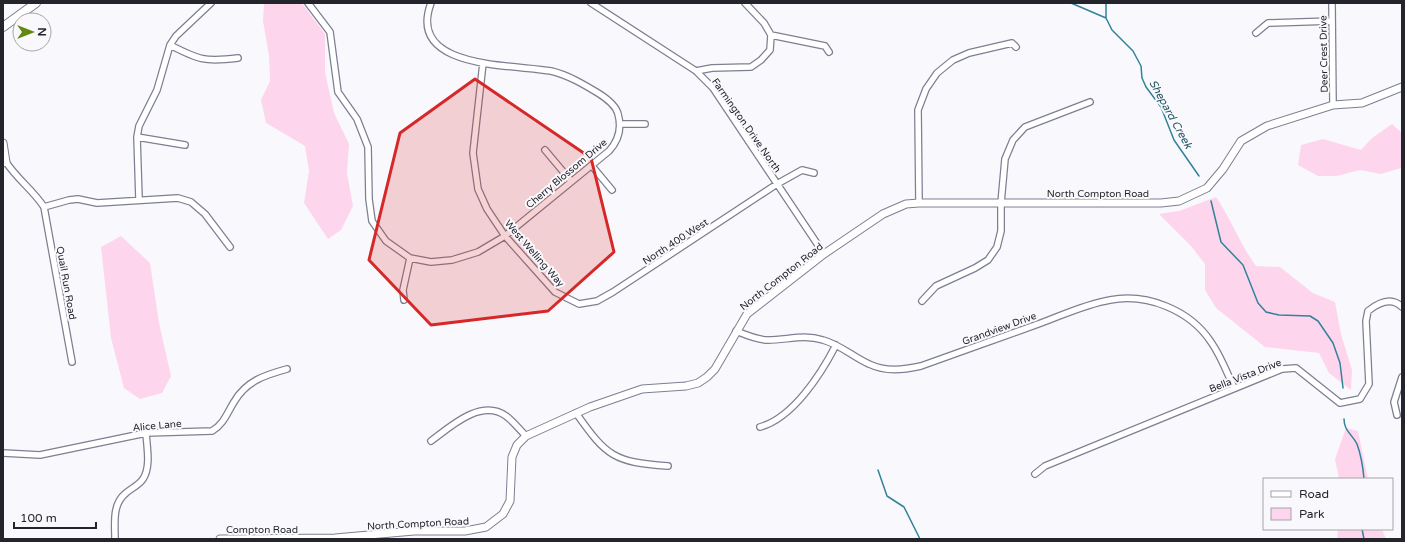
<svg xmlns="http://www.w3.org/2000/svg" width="1405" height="542" font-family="'Varela Round',sans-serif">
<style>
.green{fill:#fdd6ed}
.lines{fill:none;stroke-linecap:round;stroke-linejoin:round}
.stream{stroke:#31829a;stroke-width:1.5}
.minor-casing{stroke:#7d7f92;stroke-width:8}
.tertiary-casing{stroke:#7d7f92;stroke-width:9}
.secondary-casing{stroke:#7d7f92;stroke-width:10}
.minor{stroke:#fff;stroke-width:5.5}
.tertiary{stroke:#fff;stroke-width:7}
.secondary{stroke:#fff;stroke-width:8}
.marked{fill:#d62828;fill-opacity:0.2;stroke:#d62828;stroke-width:3;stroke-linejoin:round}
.labels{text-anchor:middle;stroke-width:4;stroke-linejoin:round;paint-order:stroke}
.street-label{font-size:10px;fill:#24242c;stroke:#f9f9fd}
.water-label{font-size:11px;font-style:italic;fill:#265563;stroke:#f9f9fd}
</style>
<rect width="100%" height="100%" fill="#f9f9fd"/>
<!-- green -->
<path class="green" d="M 264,3 L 302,3 L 325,34 L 325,72 L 334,113 L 349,144 L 347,173 L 353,206 L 341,230 L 328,239 L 304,203 L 309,171 L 305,146 L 266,123 L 261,100 L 270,81 L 269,56 L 263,21 Z
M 1392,124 L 1402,133 L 1401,168 L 1381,174 L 1360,170 L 1337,176 L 1318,176 L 1298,165 L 1301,145 L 1323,139 L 1361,150 L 1372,138 Z
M 1216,197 C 1231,219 1240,244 1256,266 L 1280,267 L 1313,293 L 1335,302 L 1341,334 L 1352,370 L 1351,390 L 1329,373 L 1319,353 L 1265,347 L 1216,308 L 1205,290 L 1205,264 L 1191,246 L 1159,214 L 1179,211 Z
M 121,236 L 150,263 L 159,323 L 171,376 L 162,393 L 140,399 L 124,388 L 111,338 L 101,247 Z
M 1346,428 L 1358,431 L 1368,479 L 1339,479 L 1335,459 Z
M 1338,529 L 1382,529 L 1386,539 L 1337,539 Z"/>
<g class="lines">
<!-- stream -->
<path class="stream" d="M 1071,3 L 1106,18
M 1106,3 L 1106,18 L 1112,30 L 1133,51 L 1141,66 L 1142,78 L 1146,87 L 1161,107 L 1174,140 L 1199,176
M 1211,201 L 1221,242 L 1243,265 L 1258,303 L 1266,312 L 1279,315 L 1310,316 L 1318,321 L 1333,343 L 1340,363 L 1343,388
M 1344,419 C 1344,431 1352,434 1357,444 C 1361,455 1363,467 1364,479
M 878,470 L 887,496 L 904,507 L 920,539
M 1362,529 L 1364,539"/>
<!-- minor casing -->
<g class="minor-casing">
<path id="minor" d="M 308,3 L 330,32 L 338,92 L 357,119 L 368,147 L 369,199 L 372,221 L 386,241 L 410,258 L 431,262 L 452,260 L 478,252 L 505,236 L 609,151 C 619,140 622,128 618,114 C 616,105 606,98 598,93 C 583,84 568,75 551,71 C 513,64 406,70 431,3
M 591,3 L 696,71 L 713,88 L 824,254
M 1332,3 L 1333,105
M 1256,33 L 1268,23 L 1332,21
M 771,35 L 825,46 L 829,52
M 170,45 C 199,60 205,62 238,58
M 483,63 L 473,153 L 478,189 L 487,209 L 505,236 L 555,292 L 579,304 L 597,301 L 613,292 L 777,184 L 802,170 L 814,173
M 696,71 L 712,68 L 751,67 L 761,60 L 770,50 L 771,35 L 764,23 L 745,3
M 621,124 L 645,124
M 137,137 L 185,145
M 545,150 L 571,181
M 6,162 C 17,179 33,190 44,207 L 72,362
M 592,166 L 612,190
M 139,199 L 137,137 L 139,126 L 157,90 L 170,45 L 176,36 L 211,3
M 919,203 L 918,110 L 926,89 L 937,73 L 953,60 L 969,53 L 1012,43 L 1016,47
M 44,207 L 69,200 L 78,199 L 97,203 L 178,198 L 191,202 L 205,214 L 230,247
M 404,300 L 403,290 L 410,258
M 922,301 L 936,286 L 975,268 L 988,260 L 997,247 L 1001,231 L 1001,203 L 1005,159 L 1013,140 L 1025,127 L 1090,102
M 736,331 C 746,335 757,340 768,340 C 787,340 804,334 823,340 C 841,345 853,357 869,364 C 886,372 903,370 921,366 C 961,352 1001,337 1041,323 C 1063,315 1086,304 1110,300 C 1147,293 1190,310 1211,342 C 1221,356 1227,373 1234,388
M 576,413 C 607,457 614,462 668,466
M 1397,415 L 1394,402 L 1402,377
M 760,427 C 793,418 821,374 836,345
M 431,441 C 450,427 481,398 506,416 C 513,421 519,429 526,436
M 3,453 L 40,455 L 146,433 L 212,431 C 224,424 227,413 234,402 C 246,381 265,375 287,369
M 1035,474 L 1045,466 L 1282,369 L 1296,368 L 1340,403 L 1360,399 L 1369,384 L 1366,321 L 1368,311 C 1378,303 1391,296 1402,307
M 115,539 C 115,523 112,504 126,493 C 132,488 139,485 143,479 C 151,467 147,448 146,433"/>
</g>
<!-- tertiary casing -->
<g class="tertiary-casing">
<path id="tertiary" d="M 3,143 L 6,162 L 3,163
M 220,539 L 335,538 L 414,531 L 465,531 L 486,527 L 503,514 L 510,501 L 512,457 L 517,445 L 526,436 L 590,407 L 642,389 L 686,386 L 698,383 L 707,377 L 715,369 L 747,314 L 824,254 L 883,214 L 906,204 L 919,203 L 1161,203 L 1179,201 L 1207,188 L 1223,169 L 1241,141 L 1267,126 L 1333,105 L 1362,103 L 1402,87"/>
</g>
<!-- secondary casing -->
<g class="secondary-casing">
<path id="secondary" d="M 3,27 L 36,3"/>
</g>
<!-- minor -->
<use href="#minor" class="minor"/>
<!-- tertiary -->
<use href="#tertiary" class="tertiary"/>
<!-- secondary -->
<use href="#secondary" class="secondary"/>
</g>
<!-- marked area -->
<path class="marked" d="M 475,79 L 591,158 L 614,252 L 548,311 L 431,325 L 369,260 L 400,133 Z"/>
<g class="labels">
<!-- street labels -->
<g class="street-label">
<text transform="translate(1323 54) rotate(-91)" y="4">Deer Crest Drive</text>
<text transform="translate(747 125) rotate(55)" y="4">Farmington Drive North</text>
<text transform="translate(566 173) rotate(-40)" y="4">Cherry Blossom Drive</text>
<text x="1098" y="197">North Compton Road</text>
<text transform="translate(675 241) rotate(-33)" y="4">North 400 West</text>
<text transform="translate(535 253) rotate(49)" y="4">West Welling Way</text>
<text transform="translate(781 276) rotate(-38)" y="4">North Compton Road</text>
<text transform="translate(67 283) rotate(80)" y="4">Quail Run Road</text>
<text transform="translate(999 328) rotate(-20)" y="4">Grandview Drive</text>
<text transform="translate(1245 375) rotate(-21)" y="4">Bella Vista Drive</text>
<text transform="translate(157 425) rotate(-5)" y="4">Alice Lane</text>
<text transform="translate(418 523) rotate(-3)" y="4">North Compton Road</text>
<text x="262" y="533">Compton Road</text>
</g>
<!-- water labels -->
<g class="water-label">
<text transform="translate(1171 114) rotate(61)" y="4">Shepard Creek</text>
</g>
</g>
<!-- border -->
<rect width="1405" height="542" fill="none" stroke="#24242c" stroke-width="8"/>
<!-- legend -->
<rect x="1263" y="478" width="130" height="52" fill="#f9f9fd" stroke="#a4a4a9"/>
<rect x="1271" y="491" width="20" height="6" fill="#ffffff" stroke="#a4a4a9"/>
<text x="1299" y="498" font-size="12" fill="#24242c">Road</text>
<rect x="1271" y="508" width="20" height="12" fill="#fdd6ed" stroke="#a4a4a9"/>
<text x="1299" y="518" font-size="12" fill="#24242c">Park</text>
<!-- north arrow -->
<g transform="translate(32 32) rotate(90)"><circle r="19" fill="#f9f9fd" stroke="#a4a4a9"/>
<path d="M0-3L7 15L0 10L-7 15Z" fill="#63880d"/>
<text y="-6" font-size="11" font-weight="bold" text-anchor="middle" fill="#24242c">N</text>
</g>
<!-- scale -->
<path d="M14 522v6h82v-6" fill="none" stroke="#24242c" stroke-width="2"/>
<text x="20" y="522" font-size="12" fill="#24242c" stroke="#f9f9fd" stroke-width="3" paint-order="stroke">100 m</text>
</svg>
